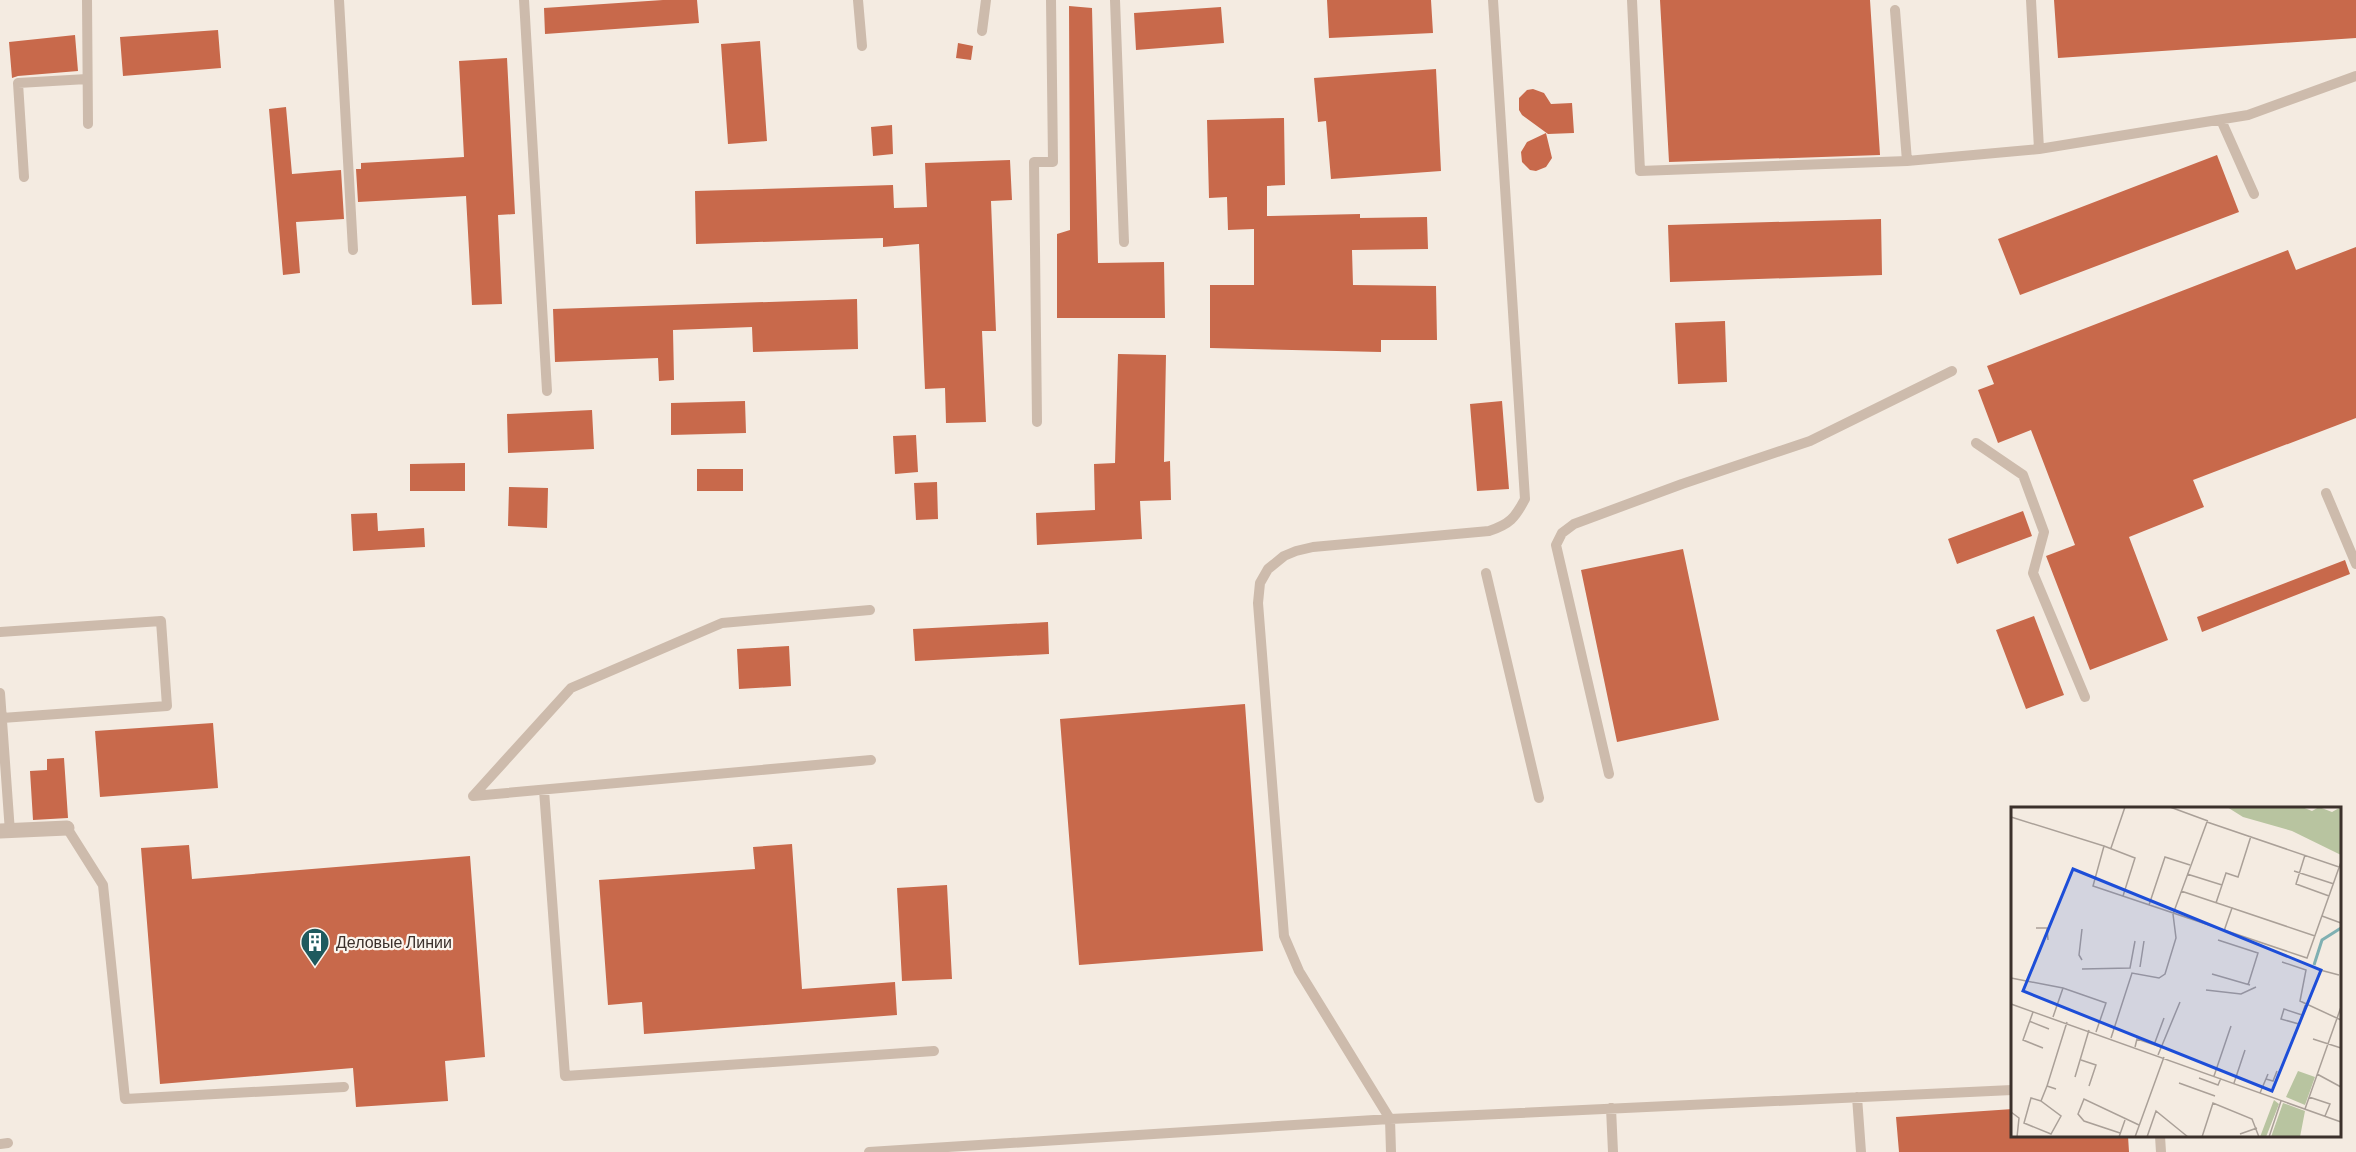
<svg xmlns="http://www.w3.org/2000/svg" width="2356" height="1152" font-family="Barlow,sans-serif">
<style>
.building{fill:#c8694b}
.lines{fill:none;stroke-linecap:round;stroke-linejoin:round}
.lane{stroke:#cdbbac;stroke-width:10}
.street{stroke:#cdbbac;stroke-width:15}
.labels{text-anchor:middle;stroke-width:4.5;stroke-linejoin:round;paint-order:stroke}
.poi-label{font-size:16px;fill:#3b302b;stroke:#fbf5ee;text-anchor:start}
.inset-river{fill:none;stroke:#7fb0b2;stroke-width:3}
.inset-road{fill:none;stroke:#aaa098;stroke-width:1.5}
.view{fill:#1d4ed8;fill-opacity:0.15;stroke:#1d4ed8;stroke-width:3}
.inset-edge{fill:none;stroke:#3b302b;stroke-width:3}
</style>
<rect width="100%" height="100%" fill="#f4ebe1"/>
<!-- building -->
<path class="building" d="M 663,0 L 697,0 L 699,23 L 545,34 L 544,8 Z
M 1327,0 L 1431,0 L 1433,33 L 1329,38 Z
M 1660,0 L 1870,0 L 1880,155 L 1669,162 Z
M 2054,0 L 2356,0 L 2356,38 L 2058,58 Z
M 1069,6 L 1092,8 L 1098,263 L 1164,262 L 1165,318 L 1057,318 L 1057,234 L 1070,230 Z
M 1221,7 L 1224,43 L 1136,50 L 1134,13 Z
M 218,30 L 221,68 L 123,76 L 120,37 Z
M 75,35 L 78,71 L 18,76 L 12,78 L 9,42 Z
M 760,41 L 767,141 L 728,144 L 721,44 Z
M 958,43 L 973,46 L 971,60 L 956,58 Z
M 507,58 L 515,214 L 498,215 L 502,304 L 472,305 L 466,196 L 358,202 L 356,169 L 361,169 L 361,163 L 464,157 L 459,61 Z
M 1436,69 L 1441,171 L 1331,179 L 1326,121 L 1318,122 L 1314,78 Z
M 1533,89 L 1544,93 L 1551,104 L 1572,103 L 1574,133 L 1548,134 L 1522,115 L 1519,110 L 1519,98 L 1527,90 Z
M 286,107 L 292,174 L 341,170 L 344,219 L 296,222 L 300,273 L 283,275 L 269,109 Z
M 1284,118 L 1285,185 L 1267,186 L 1267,216 L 1360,214 L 1360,218 L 1427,217 L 1428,249 L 1352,250 L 1353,285 L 1436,286 L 1437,340 L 1381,340 L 1381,352 L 1210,348 L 1210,285 L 1254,285 L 1254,229 L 1228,230 L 1227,197 L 1209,198 L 1207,120 Z
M 892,125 L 893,154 L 873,156 L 871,127 Z
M 1546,133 L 1552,158 L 1546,167 L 1536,171 L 1530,170 L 1522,162 L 1521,152 L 1527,142 Z
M 2217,155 L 2239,212 L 2020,295 L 1998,239 Z
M 1010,160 L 1012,200 L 991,201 L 996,331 L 982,331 L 986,422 L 946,423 L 945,388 L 925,389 L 919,244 L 883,247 L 883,238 L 696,244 L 695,191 L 893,185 L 894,208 L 927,207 L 925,163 Z
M 1881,219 L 1882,275 L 1670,282 L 1668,225 Z
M 2356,247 L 2356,418 L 2193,480 L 2204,507 L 2129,537 L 2168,640 L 2090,670 L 2046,556 L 2075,545 L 2031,430 L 1998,443 L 1978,390 L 1994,384 L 1987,366 L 2288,250 L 2296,270 Z
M 857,299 L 858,349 L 753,352 L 752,327 L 673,330 L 674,380 L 659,381 L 658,358 L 555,362 L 553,309 Z
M 1725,321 L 1727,382 L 1678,384 L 1675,323 Z
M 1118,354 L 1166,355 L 1164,462 L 1170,461 L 1171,500 L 1140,501 L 1142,539 L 1037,545 L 1036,513 L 1095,510 L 1094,464 L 1115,463 Z
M 745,401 L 746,433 L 671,435 L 671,403 Z
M 1502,401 L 1509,489 L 1477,491 L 1470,404 Z
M 592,410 L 594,449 L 508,453 L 507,414 Z
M 916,435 L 918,472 L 895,474 L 893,436 Z
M 465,463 L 465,491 L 410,491 L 410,464 Z
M 697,469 L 743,469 L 743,491 L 697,491 Z
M 937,482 L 938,519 L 916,520 L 914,483 Z
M 509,487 L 548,488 L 547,528 L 508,526 Z
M 2023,511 L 2032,536 L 1957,564 L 1948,539 Z
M 377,513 L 378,531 L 424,528 L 425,547 L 353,551 L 351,514 Z
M 1683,549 L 1719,720 L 1617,742 L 1581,570 Z
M 2345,560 L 2350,574 L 2202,632 L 2197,617 Z
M 2034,616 L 2064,695 L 2026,709 L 1996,630 Z
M 1048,622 L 1049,654 L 915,661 L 913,629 Z
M 789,646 L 791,686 L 739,689 L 737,649 Z
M 1245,704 L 1263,951 L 1079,965 L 1060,719 Z
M 213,723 L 218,788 L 100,797 L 95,731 Z
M 64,758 L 68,818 L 33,820 L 30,771 L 47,770 L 47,759 Z
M 792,844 L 802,989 L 895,982 L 897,1015 L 644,1034 L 642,1002 L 608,1005 L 599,880 L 755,869 L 753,847 Z
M 189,845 L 192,879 L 470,856 L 485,1057 L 445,1061 L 448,1101 L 356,1107 L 353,1068 L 160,1084 L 141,848 Z
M 947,885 L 952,979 L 902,981 L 897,888 Z
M 2013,1109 L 2013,1136 L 2128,1136 L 2129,1152 L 1899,1152 L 1896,1117 Z"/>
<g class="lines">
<!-- lane -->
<path class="lane" d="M 87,0 L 88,124
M 339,0 L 353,250
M 524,0 L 547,391
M 858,0 L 862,46
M 1115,0 L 1124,242
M 1632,0 L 1640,171 L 1907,161 L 2039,149 L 2248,115 L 2356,76
M 2031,0 L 2039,149
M 1895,10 L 1907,161
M 982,31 L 986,0
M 2221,120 L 2254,194
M 24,177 L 18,83 L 87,79
M 1037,422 L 1034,162 L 1053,162 L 1051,0
M 1976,443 L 2023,475 L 2044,532 L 2033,573 L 2085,697
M 2326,493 L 2356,564
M 1486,573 L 1539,798
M 0,632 L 161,621 L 167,706 L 2,718
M 0,693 L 10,832
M 1609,774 L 1556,545 L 1562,533 L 1574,524 L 1682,484 L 1810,441 L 1952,371
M 544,790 L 565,1076 L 934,1051
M 473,796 L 571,688 L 722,623 L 870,610
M 473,796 L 871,760
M 67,828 L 103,885 L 125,1099 L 344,1087
M 1857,1097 L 1861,1152
M 1611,1108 L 1613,1152
M 2160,1136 L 2161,1152
M 0,1144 L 8,1143
M 869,1152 L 1390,1119 L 2012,1090
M 1391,1152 L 1390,1119 L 1299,971 L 1284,936 L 1258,603 L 1260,583 L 1268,569 L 1284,556 L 1296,551 L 1313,547 L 1489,531 C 1510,524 1515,518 1525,499 L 1493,0"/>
<!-- street -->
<path class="street" d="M 0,831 L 67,828"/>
</g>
<!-- icons -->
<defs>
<g id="building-pin" transform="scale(1.5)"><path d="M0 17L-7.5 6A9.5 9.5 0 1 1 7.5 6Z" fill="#1f5a5e" stroke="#fbf5ee"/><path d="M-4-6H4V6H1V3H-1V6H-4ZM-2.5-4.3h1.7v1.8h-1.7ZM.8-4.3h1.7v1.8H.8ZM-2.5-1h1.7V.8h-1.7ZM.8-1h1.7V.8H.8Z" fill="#fff"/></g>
</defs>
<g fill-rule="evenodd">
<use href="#building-pin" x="315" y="942"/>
</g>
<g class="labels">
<!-- poi labels -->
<g class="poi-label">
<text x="336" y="948">Деловые Линии</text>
</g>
</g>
<!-- overview -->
<g transform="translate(2011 807)">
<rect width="330" height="330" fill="#f4ebe1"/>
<path d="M 216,0 L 291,0 L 301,4 L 308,0 L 321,5 L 330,0 L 330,48 L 281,24 L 232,10 ZM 287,264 L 304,270 L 294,298 L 275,290 ZM 263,293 L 268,297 L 255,330 L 249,330 ZM 272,296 L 294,304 L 289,330 L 260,330 Z" fill="#b8c4a0"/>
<path class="inset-river" d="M 303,158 L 311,133 L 330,121"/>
<path class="inset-road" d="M 159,0 L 197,14M 0,10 L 93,39 L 82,79 L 296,151 L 330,55M 93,39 L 124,51 L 112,89M 100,41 L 114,0M 294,48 L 285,77 L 318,89M 283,64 L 323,77M 176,67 L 211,78M 170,84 L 221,101 L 213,124M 205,96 L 215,66 L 227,70 L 240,29M 138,98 L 154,50 L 179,58M 221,101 L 304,129M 311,109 L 330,116M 25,121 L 36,121 L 37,133M 71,122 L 68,148 L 71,153M 207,133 L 247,146 L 237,178M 271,155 L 295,163 L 289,194 L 330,213M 129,160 L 133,134M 71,162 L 119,161 L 124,134M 309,163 L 328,168M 201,167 L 239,178M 0,171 L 52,181 L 95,196 L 85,225M 195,183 L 230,187 L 245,180M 0,197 L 330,315M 22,205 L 12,233 L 32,241M 291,208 L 273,202 L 270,212 L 288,217 L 295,196M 42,210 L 52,181M 18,214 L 38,222M 100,231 L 121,166 L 148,171 L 154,167 L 165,131 L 162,107 L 196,15 L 328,60M 302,232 L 330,241M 143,238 L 153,211M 124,240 L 126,232 L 150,240M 147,248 L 169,195M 70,253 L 85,258 L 78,279M 306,267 L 330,280M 203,269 L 220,219M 64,270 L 78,223M 188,271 L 207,278 L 210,271M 255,272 L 262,274 L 266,264M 168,276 L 204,289M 223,276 L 234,243M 45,282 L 36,279 L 56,215M 249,286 L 257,267M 298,290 L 319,297 L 314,309M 30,294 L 20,291 L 13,316 L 40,327 L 50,309 L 30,294 L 36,279M 294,302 L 330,200M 0,305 L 8,311 L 6,330M 109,326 L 73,314 L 67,307 L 73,292 L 128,318M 229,327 L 246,321M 108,330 L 114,313M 124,330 L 153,250M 136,330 L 145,304 L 177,330M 191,330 L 202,296 L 241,312 L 248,330M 258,330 L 270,294"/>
<path class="view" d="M 62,62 L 310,163 L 261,284 L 12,184 Z"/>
<rect width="330" height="330" class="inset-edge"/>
</g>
</svg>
